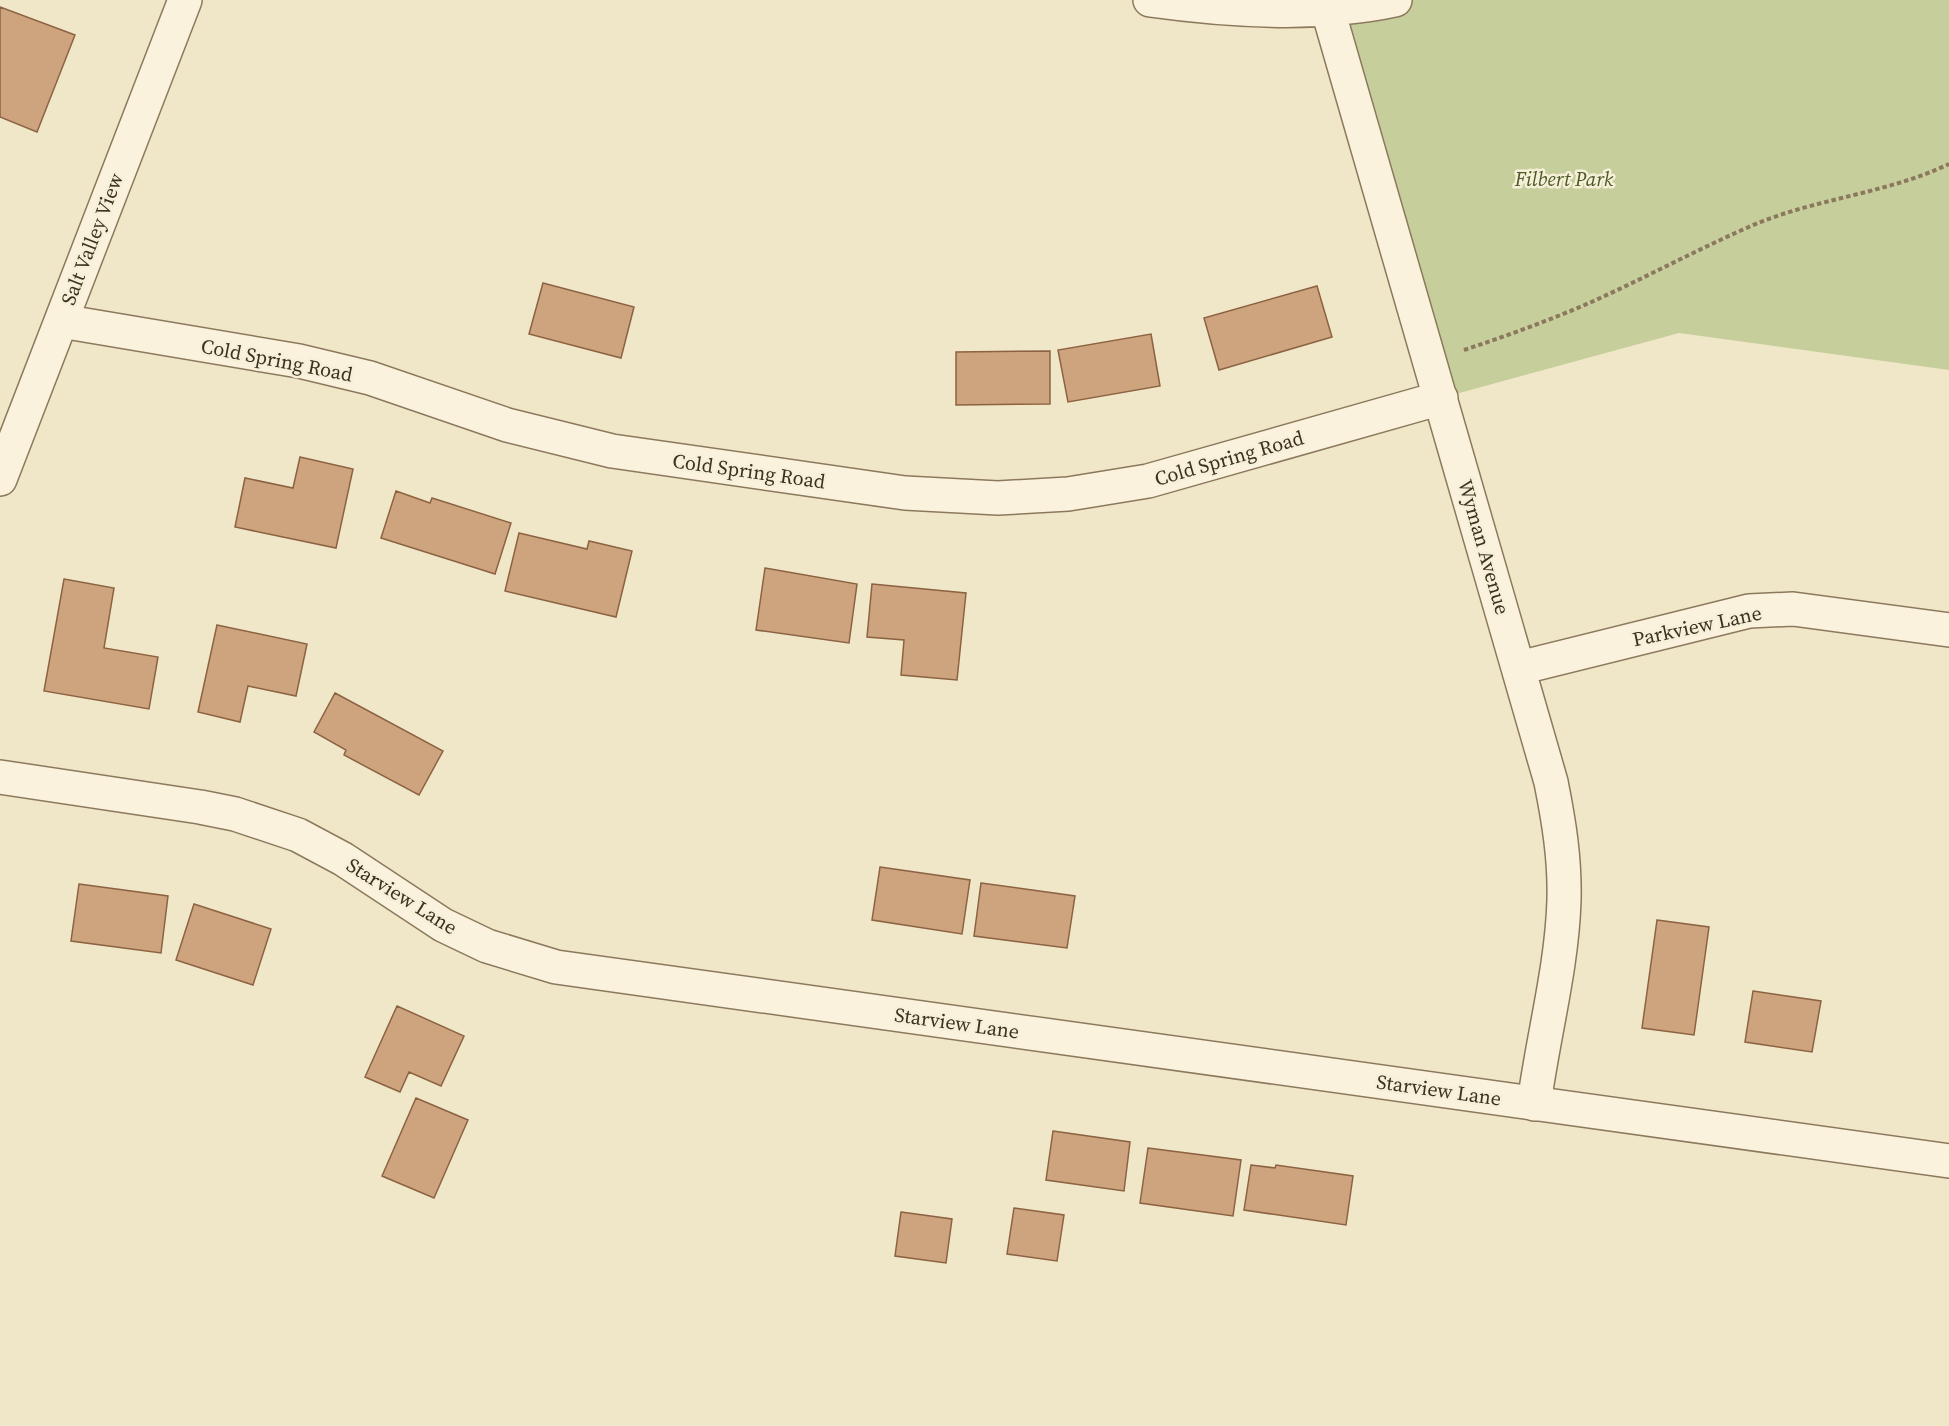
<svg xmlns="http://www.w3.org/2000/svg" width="1949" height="1426" font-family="'Source Serif 4',serif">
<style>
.green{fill:#c6ce9c}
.building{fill:#cea47e;stroke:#8c6342;stroke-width:1.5}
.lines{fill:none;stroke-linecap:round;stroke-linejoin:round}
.street-casing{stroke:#8c795d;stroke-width:36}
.path{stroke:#8c795d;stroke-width:4;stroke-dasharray:4.5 3;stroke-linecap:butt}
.street{stroke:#faf2dc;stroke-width:33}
.labels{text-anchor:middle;stroke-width:5;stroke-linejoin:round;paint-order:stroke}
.park-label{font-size:20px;font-style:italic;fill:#4a5927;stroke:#f7f0d8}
.street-label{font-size:20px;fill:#3d3020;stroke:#f7f0d8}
</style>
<rect width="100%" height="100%" fill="#f0e6c8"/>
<!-- green -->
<path class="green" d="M 1395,0 L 1949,0 L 1949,370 L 1679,333 L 1441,398 L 1328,9 Z"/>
<!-- building -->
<path class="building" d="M 0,7 L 75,35 L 37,132 L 0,117 Z
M 543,283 L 634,307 L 621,358 L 529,334 Z
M 1317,286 L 1332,337 L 1219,370 L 1204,318 Z
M 1151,334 L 1160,386 L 1068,402 L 1058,350 Z
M 1050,351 L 1050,404 L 956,405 L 956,352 Z
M 300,457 L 353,469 L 336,548 L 235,527 L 245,478 L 293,488 Z
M 396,491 L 430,503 L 432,498 L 511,523 L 495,574 L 381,538 Z
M 519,533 L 587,549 L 589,541 L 632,551 L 616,617 L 505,591 Z
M 765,568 L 857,584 L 849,643 L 756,630 Z
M 64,579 L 114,588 L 104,648 L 158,657 L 149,709 L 44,691 Z
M 872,584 L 966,593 L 957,680 L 901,675 L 904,640 L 867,637 Z
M 217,625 L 307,644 L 296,696 L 248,686 L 240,722 L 198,712 Z
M 335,693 L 443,751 L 419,795 L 344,755 L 346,750 L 314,732 Z
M 880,867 L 970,880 L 962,934 L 872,920 Z
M 981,883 L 1075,896 L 1067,948 L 974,936 Z
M 79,884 L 168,896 L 161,953 L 71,941 Z
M 194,904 L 271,929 L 253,985 L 176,960 Z
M 1657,920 L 1709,927 L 1694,1035 L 1642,1028 Z
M 1753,991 L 1821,1001 L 1812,1052 L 1745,1042 Z
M 397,1006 L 464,1036 L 441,1086 L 409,1072 L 400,1092 L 365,1077 Z
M 416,1098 L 468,1120 L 434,1198 L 382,1176 Z
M 1053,1131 L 1130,1142 L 1124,1191 L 1046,1180 Z
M 1148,1148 L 1241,1160 L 1233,1216 L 1140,1203 Z
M 1251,1165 L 1275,1168 L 1276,1165 L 1353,1176 L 1346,1225 L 1244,1210 Z
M 1014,1208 L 1064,1215 L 1057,1261 L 1007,1254 Z
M 901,1212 L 952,1219 L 946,1263 L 895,1256 Z"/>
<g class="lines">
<!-- street casing -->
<g class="street-casing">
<path id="street" d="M 1150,0 C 1229,11 1317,17 1395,0
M 1325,0 L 1551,782 C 1559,822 1565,859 1564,900 C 1562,968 1543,1036 1534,1104
M 61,321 L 299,361 L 370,378 L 507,425 L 612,451 L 905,493 L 998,498 L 1068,494 L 1148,481 L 1441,398
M 0,479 L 185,0
M 1519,668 L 1749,611 L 1793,609 L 1949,630
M 0,777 L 200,807 L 235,814 L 298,835 L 343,859 L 443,925 L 487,946 L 556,967 L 1949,1161"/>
</g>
<!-- path -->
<path class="path" d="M 1464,350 C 1503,337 1542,323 1580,307 C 1640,281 1697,249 1758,223 C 1820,198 1888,193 1949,164"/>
<!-- street -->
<use href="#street" class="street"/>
</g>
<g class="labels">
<!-- park labels -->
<g class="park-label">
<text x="1564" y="186">Filbert Park</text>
</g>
<!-- street labels -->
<g class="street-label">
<text transform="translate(92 239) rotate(-69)" y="7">Salt Valley View</text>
<text transform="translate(277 360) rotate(11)" y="7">Cold Spring Road</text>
<text transform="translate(1229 458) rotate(-16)" y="7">Cold Spring Road</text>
<text transform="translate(749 471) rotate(8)" y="7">Cold Spring Road</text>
<text transform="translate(1484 547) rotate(74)" y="7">Wyman Avenue</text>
<text transform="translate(1697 626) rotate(-12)" y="7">Parkview Lane</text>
<text transform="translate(402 896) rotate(32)" y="7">Starview Lane</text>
<text transform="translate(957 1023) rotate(8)" y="7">Starview Lane</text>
<text transform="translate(1439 1090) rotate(8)" y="7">Starview Lane</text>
</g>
</g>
</svg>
